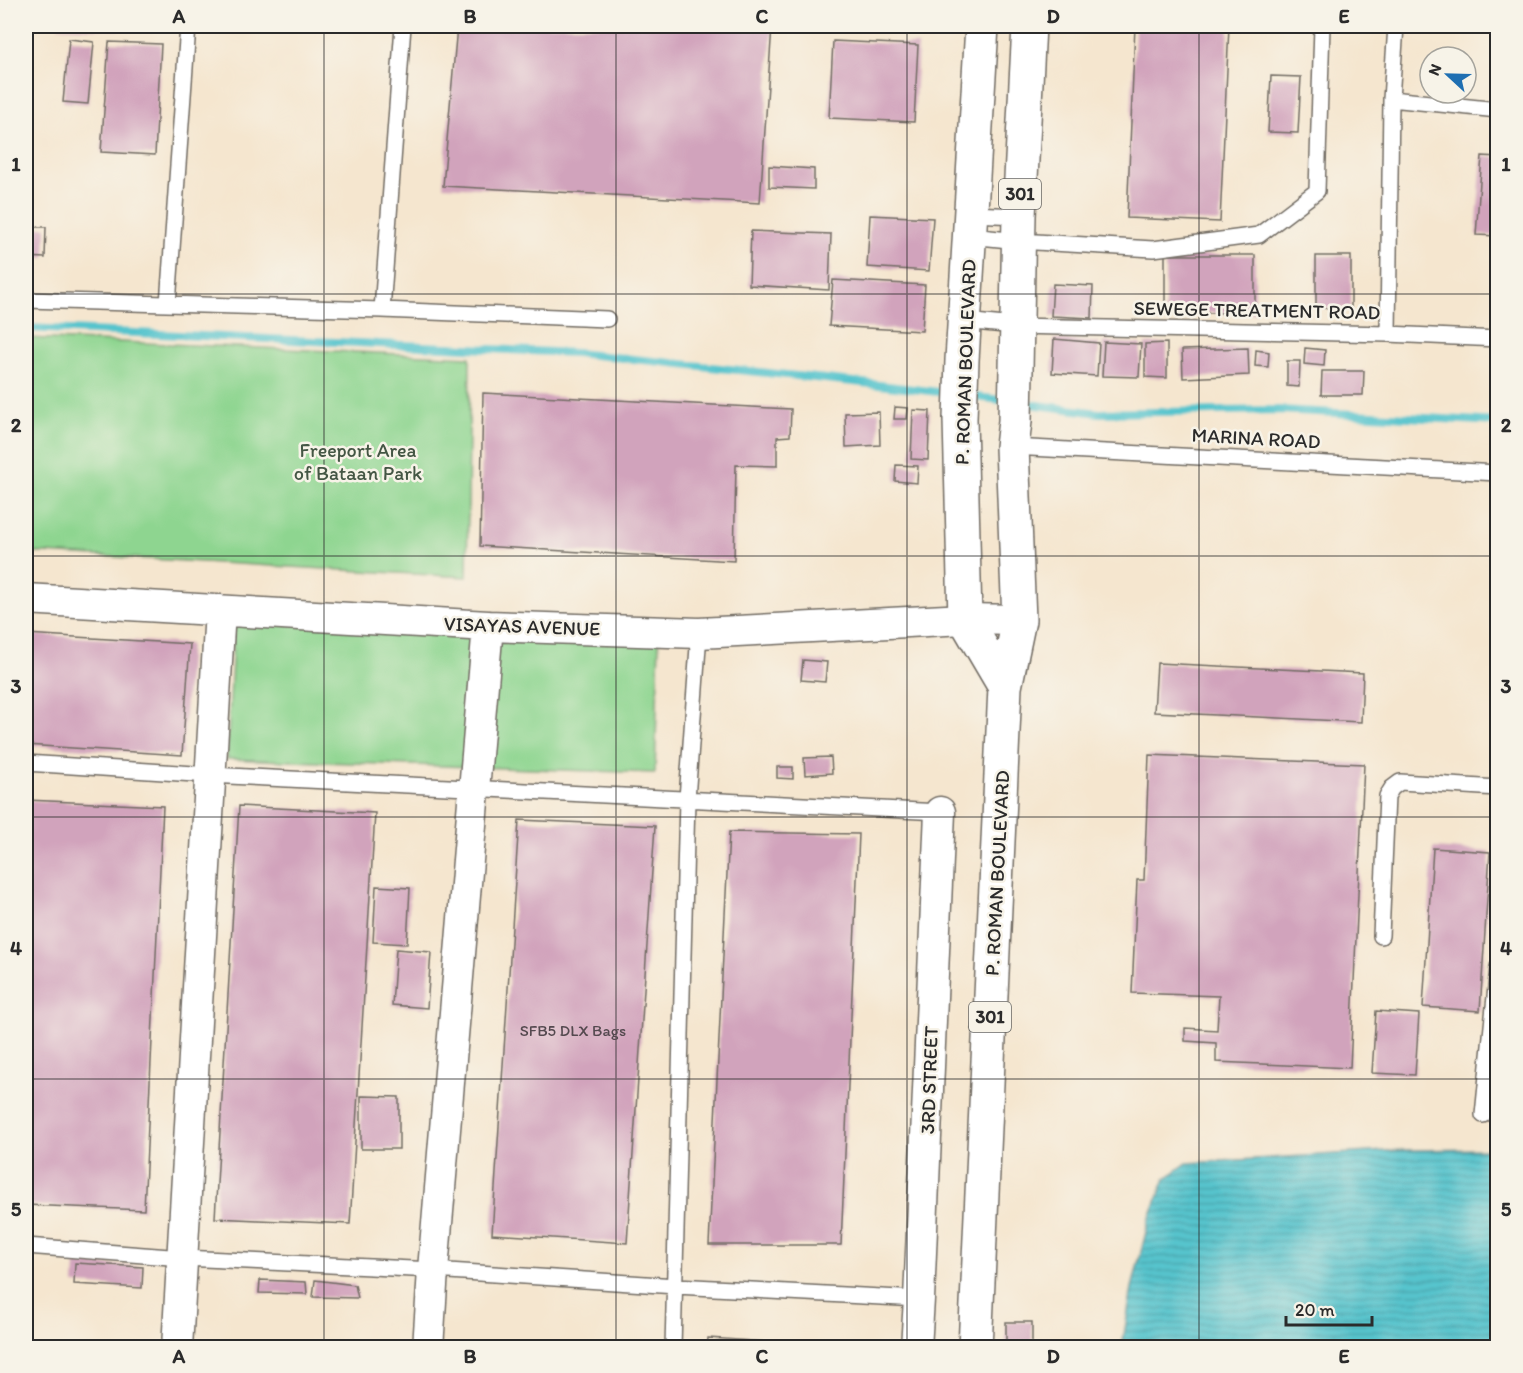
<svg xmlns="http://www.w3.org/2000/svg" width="1523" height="1373" font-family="Itim,sans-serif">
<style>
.park{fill:#8ed590;stroke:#5c805e;stroke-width:1.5}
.water{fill:url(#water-rules);stroke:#41787c;stroke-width:1.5}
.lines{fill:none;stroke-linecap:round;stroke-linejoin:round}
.stream{stroke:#57c4cd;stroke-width:8}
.building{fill:#d1a3bc}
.lane-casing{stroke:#726c64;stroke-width:18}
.street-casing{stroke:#726c64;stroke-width:33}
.primary-casing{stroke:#726c64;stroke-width:36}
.lane{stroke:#fff;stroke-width:15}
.street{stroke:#fff;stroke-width:30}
.primary{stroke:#fff;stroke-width:33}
.grid{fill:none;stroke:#2b2b2b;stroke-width:1.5;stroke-opacity:0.55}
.labels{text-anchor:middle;stroke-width:5;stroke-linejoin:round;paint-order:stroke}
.number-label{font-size:16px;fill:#54494f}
.shield{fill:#f7f3e8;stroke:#686764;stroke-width:1.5}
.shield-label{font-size:18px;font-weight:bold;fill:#2b2b2b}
.street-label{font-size:20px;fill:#2b2b2b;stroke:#f7f3e8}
.park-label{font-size:20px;fill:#445644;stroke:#f7f3e8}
.neatline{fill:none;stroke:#2b2b2b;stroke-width:2}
.grid-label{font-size:20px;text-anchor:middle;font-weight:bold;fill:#2b2b2b}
</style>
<defs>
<pattern id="water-rules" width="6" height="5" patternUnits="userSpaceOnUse" patternTransform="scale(1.5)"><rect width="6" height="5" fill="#57c4cd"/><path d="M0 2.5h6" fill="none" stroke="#489fa7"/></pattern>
</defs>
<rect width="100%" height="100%" fill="#f7f3e8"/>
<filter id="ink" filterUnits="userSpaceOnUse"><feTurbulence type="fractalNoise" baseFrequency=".0167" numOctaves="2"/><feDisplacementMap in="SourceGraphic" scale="12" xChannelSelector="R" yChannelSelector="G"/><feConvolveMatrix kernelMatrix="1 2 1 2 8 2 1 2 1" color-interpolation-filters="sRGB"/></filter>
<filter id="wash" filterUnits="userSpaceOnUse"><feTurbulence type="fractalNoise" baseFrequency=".008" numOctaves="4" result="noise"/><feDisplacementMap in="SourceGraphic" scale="24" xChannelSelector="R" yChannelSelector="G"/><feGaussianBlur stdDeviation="1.35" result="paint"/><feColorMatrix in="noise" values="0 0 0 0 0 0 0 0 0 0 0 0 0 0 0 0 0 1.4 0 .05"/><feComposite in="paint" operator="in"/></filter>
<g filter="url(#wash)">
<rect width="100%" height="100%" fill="#f5e6cf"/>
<!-- park -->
<path class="park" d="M 26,338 L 470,357 L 467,577 L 26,552 Z
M 234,622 L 659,641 L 655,773 L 227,759 Z"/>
<!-- water -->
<path class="water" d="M 1497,1149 L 1497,1347 L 1122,1347 L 1132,1288 L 1149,1220 L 1165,1179 L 1187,1163 L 1404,1150 Z"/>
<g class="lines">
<!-- stream -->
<path class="stream" d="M 26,328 L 576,353 L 854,382 L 955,394
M 968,396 L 1009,401
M 1022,403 L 1099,413 L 1281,410 L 1498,422"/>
</g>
<g id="blocks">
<!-- building -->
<path class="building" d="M 58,26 L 143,26 L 143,31 L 58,27 Z
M 457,26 L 772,26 L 760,203 L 443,186 Z
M 1135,26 L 1229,26 L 1220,222 L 1127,218 Z
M 69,39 L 94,42 L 88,104 L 63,102 Z
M 833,41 L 918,45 L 914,122 L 829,118 Z
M 109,42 L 161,44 L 155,155 L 101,152 Z
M 1271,76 L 1301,77 L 1298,133 L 1268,132 Z
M 1482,156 L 1498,157 L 1498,236 L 1476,235 Z
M 769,166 L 814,169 L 814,189 L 769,187 Z
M 870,215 L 933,218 L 929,271 L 867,267 Z
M 26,227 L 46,227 L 45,258 L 26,257 Z
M 751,231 L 831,234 L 829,290 L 749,285 Z
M 1165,255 L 1255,255 L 1255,313 L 1165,313 Z
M 1316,256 L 1351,256 L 1351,308 L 1316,308 Z
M 833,280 L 925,285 L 922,331 L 829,326 Z
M 1053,284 L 1093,286 L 1092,318 L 1051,316 Z
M 1054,339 L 1099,343 L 1097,376 L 1052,373 Z
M 1104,342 L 1141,344 L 1139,377 L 1102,376 Z
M 1167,343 L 1167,378 L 1145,377 L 1145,344 Z
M 1248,348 L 1249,375 L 1183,378 L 1182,350 Z
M 1305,348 L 1325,350 L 1324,366 L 1304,364 Z
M 1256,350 L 1269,352 L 1268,367 L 1255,366 Z
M 1287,361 L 1300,361 L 1299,387 L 1287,386 Z
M 1322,371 L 1364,371 L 1363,395 L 1321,395 Z
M 483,393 L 791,409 L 790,436 L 777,437 L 777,466 L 736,465 L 734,561 L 480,546 Z
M 895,407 L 908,408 L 907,419 L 894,419 Z
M 913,410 L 930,411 L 928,460 L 911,459 Z
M 879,412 L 880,445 L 846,447 L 845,413 Z
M 896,465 L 918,466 L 917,483 L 895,481 Z
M 26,634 L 190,644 L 182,755 L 26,745 Z
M 803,660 L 827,662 L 825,682 L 801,680 Z
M 1157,663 L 1363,673 L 1361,722 L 1154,712 Z
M 1149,755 L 1364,764 L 1350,1068 L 1216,1062 L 1216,1043 L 1185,1041 L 1185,1028 L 1217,1030 L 1219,996 L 1132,993 L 1137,880 L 1144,880 Z
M 831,757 L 832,773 L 805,775 L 804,758 Z
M 777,767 L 793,767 L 793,779 L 777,778 Z
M 26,800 L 163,806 L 144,1210 L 26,1205 Z
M 239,806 L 375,813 L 350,1224 L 215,1218 Z
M 519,820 L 655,826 L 627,1243 L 492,1234 Z
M 729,832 L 859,834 L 841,1245 L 709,1245 Z
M 1433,848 L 1490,852 L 1480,1011 L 1423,1007 Z
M 376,886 L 410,888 L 407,944 L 373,942 Z
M 396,949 L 431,952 L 427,1008 L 392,1005 Z
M 1376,1011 L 1419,1014 L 1415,1075 L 1372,1073 Z
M 1495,1030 L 1498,1030 L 1498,1116 L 1493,1116 Z
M 361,1096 L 399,1097 L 399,1149 L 361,1149 Z
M 75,1263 L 143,1267 L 142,1288 L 74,1284 Z
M 260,1280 L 306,1282 L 307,1294 L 259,1293 Z
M 315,1280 L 355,1285 L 358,1298 L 313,1297 Z
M 1006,1322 L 1032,1322 L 1032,1348 L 1006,1348 Z
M 708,1338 L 768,1342 L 767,1348 L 707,1348 Z"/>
</g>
</g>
<g filter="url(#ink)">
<use href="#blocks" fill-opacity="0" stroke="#726c64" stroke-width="1.5"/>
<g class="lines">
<!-- lane casing -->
<g class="lane-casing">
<path id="lane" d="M 1391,99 L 1498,110
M 971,214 L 1019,216
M 970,236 L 1019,241 L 1153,249 L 1259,235 L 1317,191 L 1322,26
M 26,300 L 382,310 L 403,26
M 168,304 L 188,26
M 382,310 L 607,319
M 964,321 L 1015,326 L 1388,334 L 1498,339
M 1388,334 L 1391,99 L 1396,26
M 1012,447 L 1498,473
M 26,763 L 210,775 L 940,812
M 1381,936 L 1387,796 L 1392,788 L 1400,782 L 1498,788
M 1483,1115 L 1498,967
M 26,1246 L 183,1258 L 433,1270 L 676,1286 L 919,1299
M 673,1348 L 687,799 L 699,633"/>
</g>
<!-- street casing -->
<g class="street-casing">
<path id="street" d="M 26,599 L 488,626 L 699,633 L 965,619 L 1019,620
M 177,1348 L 220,610
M 428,1348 L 433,1270 L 488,626
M 916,1348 L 919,1299 L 940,812"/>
</g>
<!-- primary casing -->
<g class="primary-casing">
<path id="primary" d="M 982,26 L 962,360 L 960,419 L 965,619 L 1005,687
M 975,1348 L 1005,687 L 1019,620 L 1012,447 L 1015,421 L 1019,216 L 1029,26"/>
</g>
<!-- lane -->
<use href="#lane" class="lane"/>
<!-- street -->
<use href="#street" class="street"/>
<!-- primary -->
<use href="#primary" class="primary"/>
</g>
</g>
<!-- grid -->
<path class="grid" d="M 324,26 L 324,1348M 616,26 L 616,1348M 907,26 L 907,1348M 1199,26 L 1199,1348M 26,294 L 1498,294M 26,556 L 1498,556M 26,817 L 1498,817M 26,1079 L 1498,1079"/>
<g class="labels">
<!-- number labels -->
<g class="number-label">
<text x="573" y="1036">SFB5 DLX Bags</text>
</g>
<!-- shield labels -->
<g class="shield">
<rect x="999" y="179" width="42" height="30" rx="4.5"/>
<rect x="969" y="1002" width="42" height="30" rx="4.5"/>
</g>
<g class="shield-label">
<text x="1020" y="200">301</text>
<text x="990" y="1023">301</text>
</g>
<!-- street labels -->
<g class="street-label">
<text transform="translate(1257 310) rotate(1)" y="7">SEWEGE TREATMENT ROAD</text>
<text transform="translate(965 362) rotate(-88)" y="7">P. ROMAN BOULEVARD</text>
<text transform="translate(1256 438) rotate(3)" y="7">MARINA ROAD</text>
<text transform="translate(522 626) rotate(2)" y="7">VISAYAS AVENUE</text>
<text transform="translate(997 873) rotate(-87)" y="7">P. ROMAN BOULEVARD</text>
<text transform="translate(929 1080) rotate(-88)" y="7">3RD STREET</text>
</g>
<!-- park labels -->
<g class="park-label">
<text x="358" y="457">Freeport Area<tspan x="358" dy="23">of Bataan Park</tspan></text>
</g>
</g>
<!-- margin -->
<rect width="1523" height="1373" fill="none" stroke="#f7f3e8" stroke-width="66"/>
<!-- north arrow -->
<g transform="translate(1448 75) rotate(292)"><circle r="28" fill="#f7f3e8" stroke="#a5a39c" stroke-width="1.5"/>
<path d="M0-4.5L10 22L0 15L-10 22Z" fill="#1f6fb2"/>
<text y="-9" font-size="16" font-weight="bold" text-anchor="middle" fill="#2b2b2b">N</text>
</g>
<!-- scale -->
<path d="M1286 1316v9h86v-9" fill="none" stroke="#2b2b2b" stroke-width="3"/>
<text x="1295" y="1316" font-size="18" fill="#2b2b2b" stroke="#f7f3e8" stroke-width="4.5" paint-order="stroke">20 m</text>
<rect x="33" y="33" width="1457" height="1307" class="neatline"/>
<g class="grid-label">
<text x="179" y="23">A</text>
<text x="470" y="23">B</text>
<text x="762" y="23">C</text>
<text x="1053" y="23">D</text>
<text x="1344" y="23">E</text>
<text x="16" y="171">1</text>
<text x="1506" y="171">1</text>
<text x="16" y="432">2</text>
<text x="1506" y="432">2</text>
<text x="16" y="693">3</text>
<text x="1506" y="693">3</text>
<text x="16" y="955">4</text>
<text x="1506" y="955">4</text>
<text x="16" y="1216">5</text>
<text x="1506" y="1216">5</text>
<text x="179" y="1363">A</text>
<text x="470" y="1363">B</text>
<text x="762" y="1363">C</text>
<text x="1053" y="1363">D</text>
<text x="1344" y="1363">E</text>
</g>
</svg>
